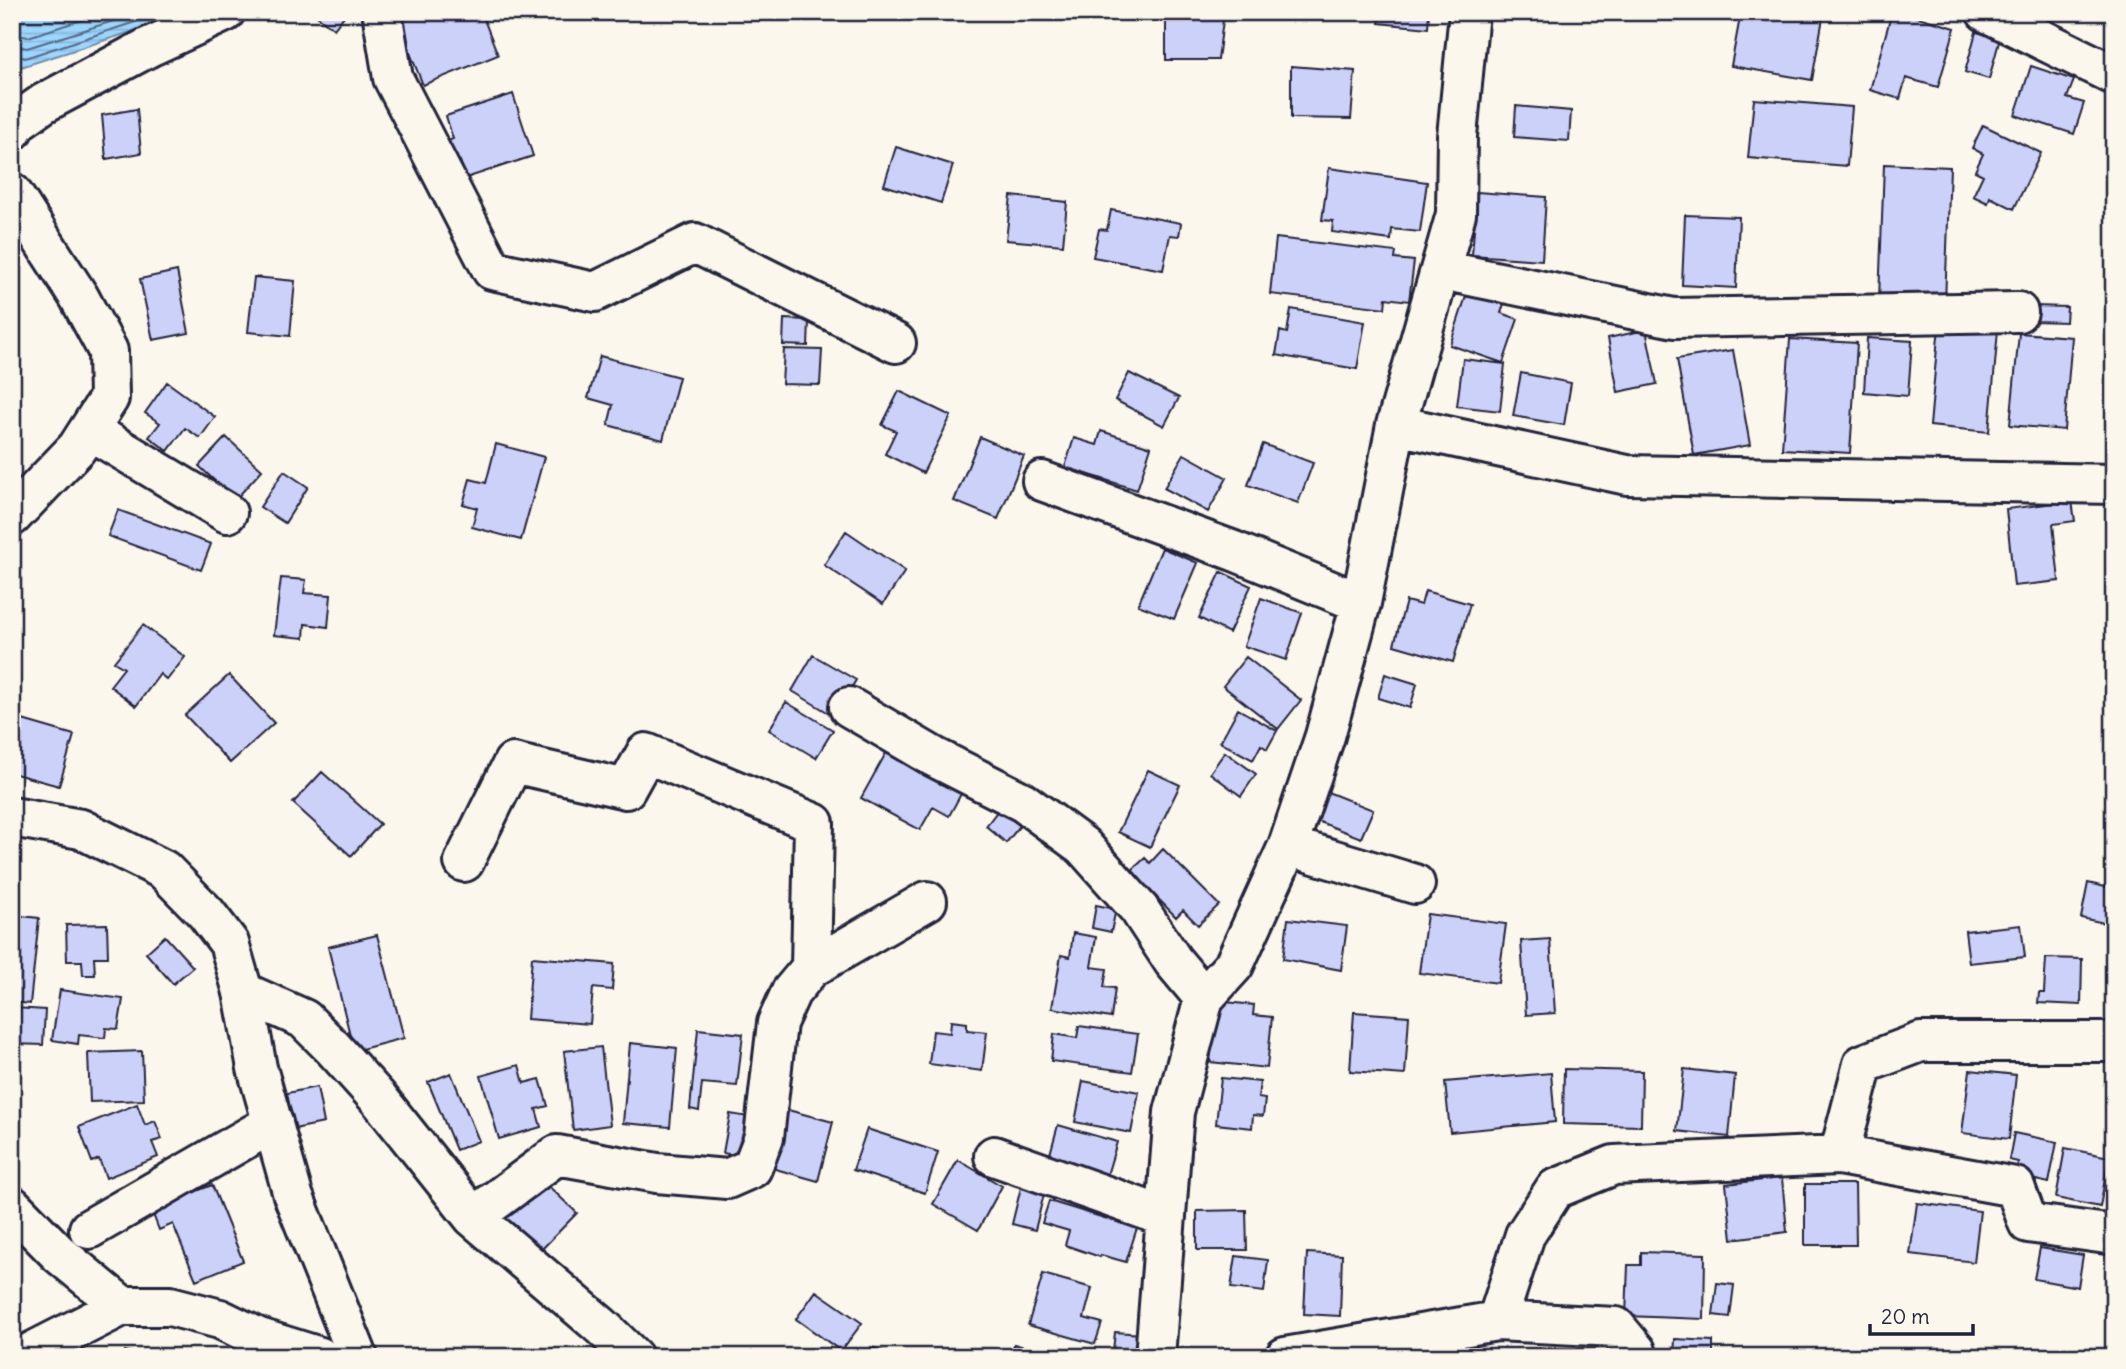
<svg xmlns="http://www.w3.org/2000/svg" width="2126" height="1369" font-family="Delius,sans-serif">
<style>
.water{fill:url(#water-rules);stroke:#6c8daf;stroke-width:2}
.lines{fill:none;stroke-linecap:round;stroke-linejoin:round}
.shore{stroke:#536a89;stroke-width:2}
.building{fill:#ccd1f9;stroke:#22223b;stroke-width:2}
.minor-casing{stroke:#22223b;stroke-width:44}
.major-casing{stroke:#22223b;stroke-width:44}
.minor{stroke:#fbf7ec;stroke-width:38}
.major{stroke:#fbf7ec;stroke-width:38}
</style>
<defs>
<pattern id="water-rules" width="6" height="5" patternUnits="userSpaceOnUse" patternTransform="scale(1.75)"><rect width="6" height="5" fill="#9dd5fd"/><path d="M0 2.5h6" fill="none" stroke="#87b7da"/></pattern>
</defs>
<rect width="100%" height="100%" fill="#fbf7ec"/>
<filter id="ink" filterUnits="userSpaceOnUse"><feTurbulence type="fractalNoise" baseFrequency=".0143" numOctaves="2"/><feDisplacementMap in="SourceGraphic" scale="14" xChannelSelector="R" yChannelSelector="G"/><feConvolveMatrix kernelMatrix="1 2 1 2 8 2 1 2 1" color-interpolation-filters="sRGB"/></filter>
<g filter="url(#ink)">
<!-- water -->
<path class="water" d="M 12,12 L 171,12 L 175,18 L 18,68 L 12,52 Z"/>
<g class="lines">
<!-- shore -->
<path class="shore" d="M 12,34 L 28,37 L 107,12
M 12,45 L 27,48 L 142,12
M 12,54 L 25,58 L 166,12"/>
</g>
<!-- building -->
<path class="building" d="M 312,12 L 347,12 L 334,29 Z
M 411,12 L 481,12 L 498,55 L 423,85 L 396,18 Z
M 1166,12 L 1224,12 L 1218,60 L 1166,60 Z
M 1381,12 L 1429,12 L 1428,28 L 1379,23 Z
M 1741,12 L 1824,12 L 1812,80 L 1731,66 Z
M 1892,12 L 1901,12 L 1955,28 L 1938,87 L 1906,78 L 1900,99 L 1870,90 Z
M 1976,32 L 2000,38 L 1989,79 L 1965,72 Z
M 1291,66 L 1355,71 L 1351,119 L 1291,118 Z
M 2031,66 L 2074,80 L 2067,98 L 2084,103 L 2074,134 L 2015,115 Z
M 513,94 L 533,156 L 466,178 L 460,161 L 452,163 L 445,142 L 453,139 L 446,116 Z
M 1754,99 L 1852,107 L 1847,166 L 1748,158 Z
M 1516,106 L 1571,111 L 1569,141 L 1514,137 Z
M 137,109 L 141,153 L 106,159 L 102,115 Z
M 1983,125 L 2041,153 L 2014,209 L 1990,197 L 1988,203 L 1973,196 L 1983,175 L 1975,171 L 1983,154 L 1972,148 Z
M 896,147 L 953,165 L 941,203 L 884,185 Z
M 1884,164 L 1950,167 L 1945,303 L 1879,300 Z
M 1329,168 L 1427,182 L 1420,232 L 1392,229 L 1391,240 L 1332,232 L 1333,221 L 1322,220 Z
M 1477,192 L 1546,197 L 1542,260 L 1472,255 Z
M 1011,196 L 1067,202 L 1063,245 L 1006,240 Z
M 1111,210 L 1181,223 L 1179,236 L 1170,235 L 1163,270 L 1093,257 L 1099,229 L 1107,230 Z
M 1685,215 L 1739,217 L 1736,288 L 1682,285 Z
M 1276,238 L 1396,252 L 1395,259 L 1414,261 L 1409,301 L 1386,298 L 1385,308 L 1270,294 Z
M 177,271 L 189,333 L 153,340 L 140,279 Z
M 254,277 L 295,281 L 290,336 L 248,332 Z
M 1469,287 L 1506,299 L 1501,313 L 1518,319 L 1503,363 L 1450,345 Z
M 2034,306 L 2067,307 L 2066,322 L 2033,321 Z
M 1291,309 L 1365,322 L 1357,369 L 1276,355 L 1280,331 L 1287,333 Z
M 784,319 L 809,320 L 808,346 L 783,345 Z
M 1939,325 L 1998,330 L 1989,432 L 1930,426 Z
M 1646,330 L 1657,384 L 1618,392 L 1608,338 Z
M 2019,333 L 2072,337 L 2064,430 L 2010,425 Z
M 1867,338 L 1912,341 L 1908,396 L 1864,392 Z
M 1790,339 L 1857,343 L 1850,453 L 1782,449 Z
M 784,349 L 822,350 L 820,385 L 782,384 Z
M 1733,350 L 1750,445 L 1694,455 L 1677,359 Z
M 600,356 L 679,377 L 663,440 L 608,425 L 613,405 L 588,398 Z
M 1463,359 L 1505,364 L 1500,411 L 1457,406 Z
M 1129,373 L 1179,398 L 1164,426 L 1115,400 Z
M 1521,373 L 1571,383 L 1564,425 L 1513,416 Z
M 167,382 L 215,417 L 200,438 L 185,428 L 168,451 L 149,437 L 160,423 L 145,413 Z
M 899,391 L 951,416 L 923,473 L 885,454 L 896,431 L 882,425 Z
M 1101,431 L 1151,447 L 1137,490 L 1065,467 L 1074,438 L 1097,445 Z
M 226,437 L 262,470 L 235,500 L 199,466 Z
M 980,437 L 1024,456 L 998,519 L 954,501 Z
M 496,444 L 544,457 L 521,540 L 472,527 L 477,508 L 463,504 L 470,479 L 486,483 Z
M 1263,444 L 1313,463 L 1298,503 L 1248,485 Z
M 1184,454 L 1227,478 L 1208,512 L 1164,488 Z
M 284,471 L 308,487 L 285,523 L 260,507 Z
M 2072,501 L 2075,521 L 2053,524 L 2059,581 L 2014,586 L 2006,509 Z
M 118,510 L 211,544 L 201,570 L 108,536 Z
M 846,531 L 905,571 L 883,604 L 824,565 Z
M 1162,548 L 1198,563 L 1174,619 L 1138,605 Z
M 1221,572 L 1251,586 L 1229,633 L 1199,618 Z
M 281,578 L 306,580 L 304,593 L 331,595 L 328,627 L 305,624 L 304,638 L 274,635 Z
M 1425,591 L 1470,604 L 1453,662 L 1394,645 L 1406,601 L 1421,605 Z
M 1261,598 L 1302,613 L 1286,660 L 1244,646 Z
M 143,625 L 185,657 L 167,680 L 160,674 L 136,706 L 110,686 L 124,668 L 114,662 Z
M 813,655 L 856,680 L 834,716 L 792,691 Z
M 1246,657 L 1301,700 L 1278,729 L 1223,686 Z
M 1385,674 L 1417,684 L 1410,708 L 1378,698 Z
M 229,675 L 274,723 L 230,763 L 185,715 Z
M 786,702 L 833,730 L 816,758 L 769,730 Z
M 1238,709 L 1277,731 L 1267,749 L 1261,745 L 1253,760 L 1220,742 Z
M 12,717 L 74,735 L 59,786 L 12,773 Z
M 1225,752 L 1256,774 L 1241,796 L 1210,773 Z
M 886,753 L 961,794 L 949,816 L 933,807 L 920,830 L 861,798 Z
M 1148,770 L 1180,785 L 1150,847 L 1118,832 Z
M 322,772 L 380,824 L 351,856 L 293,803 Z
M 1315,787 L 1373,810 L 1361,838 L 1304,816 Z
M 1002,805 L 1023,822 L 1006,843 L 986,826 Z
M 1163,849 L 1219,905 L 1198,925 L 1183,910 L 1176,917 L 1131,871 L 1145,858 L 1150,863 Z
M 2088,883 L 2114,889 L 2114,925 L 2081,918 Z
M 1096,905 L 1116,909 L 1111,932 L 1092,928 Z
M 1427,914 L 1506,924 L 1498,983 L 1419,973 Z
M 12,915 L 39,918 L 30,1004 L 12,1002 Z
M 1288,919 L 1347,926 L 1341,970 L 1283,959 Z
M 107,924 L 108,957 L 94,957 L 95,975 L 83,975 L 82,961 L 67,961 L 66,925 Z
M 2021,925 L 2025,957 L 1969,963 L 1965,931 Z
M 1073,933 L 1096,937 L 1091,967 L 1107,969 L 1104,987 L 1115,988 L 1111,1018 L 1052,1008 L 1061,955 L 1070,957 Z
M 377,935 L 404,1038 L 354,1051 L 328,947 Z
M 165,936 L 193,967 L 173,984 L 146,953 Z
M 1550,939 L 1555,1013 L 1526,1015 L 1521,941 Z
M 532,957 L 614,964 L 612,990 L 593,988 L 590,1024 L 527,1019 Z
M 2046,958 L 2082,959 L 2081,1005 L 2038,1003 L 2039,993 L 2044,993 Z
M 60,990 L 123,999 L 118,1029 L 106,1028 L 105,1038 L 79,1035 L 78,1044 L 52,1040 Z
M 1216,1001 L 1254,1005 L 1253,1015 L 1272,1017 L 1267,1068 L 1210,1062 Z
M 15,1008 L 45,1010 L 43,1045 L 13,1044 Z
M 1354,1012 L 1409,1016 L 1405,1075 L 1350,1071 Z
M 951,1021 L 967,1023 L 967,1030 L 987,1032 L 982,1071 L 929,1064 L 933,1031 L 950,1033 Z
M 1079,1026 L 1138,1034 L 1132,1072 L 1051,1061 L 1054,1034 L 1077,1038 Z
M 698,1029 L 743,1034 L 737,1086 L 702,1083 L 699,1111 L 690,1109 Z
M 630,1043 L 677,1048 L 670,1127 L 623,1123 Z
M 601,1047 L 610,1125 L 573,1130 L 564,1051 Z
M 142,1051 L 144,1100 L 90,1102 L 88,1053 Z
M 519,1065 L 524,1083 L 540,1079 L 548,1106 L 536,1109 L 541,1127 L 499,1139 L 481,1076 Z
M 1564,1069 L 1642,1071 L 1641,1126 L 1563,1124 Z
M 1684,1069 L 1735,1075 L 1729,1137 L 1677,1131 Z
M 1970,1070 L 2016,1075 L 2009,1139 L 1962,1133 Z
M 451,1073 L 479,1141 L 456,1150 L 428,1082 Z
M 1551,1073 L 1555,1122 L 1450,1132 L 1445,1082 Z
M 1221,1078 L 1260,1082 L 1258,1098 L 1265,1099 L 1263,1116 L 1253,1115 L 1252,1128 L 1216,1124 Z
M 1083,1081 L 1139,1092 L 1131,1133 L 1075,1122 Z
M 317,1087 L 324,1123 L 294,1129 L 287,1093 Z
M 137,1104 L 145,1125 L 155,1121 L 162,1139 L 152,1142 L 158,1157 L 106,1178 L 99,1159 L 92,1162 L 79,1127 Z
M 788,1110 L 833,1122 L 818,1181 L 772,1168 Z
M 730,1114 L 755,1118 L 748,1158 L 723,1153 Z
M 1058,1125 L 1117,1142 L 1105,1182 L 1047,1165 Z
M 867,1129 L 938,1152 L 925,1193 L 853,1170 Z
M 2014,1133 L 2057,1142 L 2049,1183 L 2036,1180 L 2035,1187 L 2014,1183 L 2018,1162 L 2009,1160 Z
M 2065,1148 L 2109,1157 L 2100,1207 L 2056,1198 Z
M 958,1160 L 1002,1186 L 978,1230 L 933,1204 Z
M 1782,1178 L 1787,1232 L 1732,1239 L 1726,1184 Z
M 541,1179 L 577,1213 L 540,1251 L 505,1218 Z
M 1023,1179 L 1046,1186 L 1035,1230 L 1012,1224 Z
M 1805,1184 L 1855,1184 L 1856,1245 L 1805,1245 Z
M 212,1185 L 243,1261 L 196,1280 L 173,1224 L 159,1230 L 151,1209 Z
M 1049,1201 L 1137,1228 L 1126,1262 L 1101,1255 L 1100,1257 L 1065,1245 L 1069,1231 L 1042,1223 Z
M 1917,1203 L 1980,1211 L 1974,1262 L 1910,1254 Z
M 1246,1210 L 1247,1250 L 1197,1250 L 1197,1211 Z
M 2040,1248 L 2083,1255 L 2078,1287 L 2034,1279 Z
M 1641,1252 L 1705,1254 L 1704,1319 L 1626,1316 L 1628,1265 L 1641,1265 Z
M 1307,1253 L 1342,1255 L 1340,1316 L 1304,1314 Z
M 1236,1256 L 1268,1260 L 1264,1292 L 1231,1288 Z
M 1043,1274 L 1092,1288 L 1084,1318 L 1102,1323 L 1095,1344 L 1028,1325 Z
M 1717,1283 L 1734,1285 L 1730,1317 L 1713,1315 Z
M 816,1291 L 862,1323 L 841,1351 L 796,1319 Z
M 1115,1332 L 1142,1334 L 1141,1354 L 1113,1351 Z
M 1675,1339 L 1713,1341 L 1713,1357 L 1674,1357 Z
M 1014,1344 L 1059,1357 L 1011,1357 Z
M 871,1347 L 899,1357 L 868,1357 Z
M 1539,1349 L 1587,1356 L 1587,1357 L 1537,1357 Z
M 125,1351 L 144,1357 L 123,1357 Z"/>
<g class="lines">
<!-- minor casing -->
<g class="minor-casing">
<path id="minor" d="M 382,12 L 393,78 L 492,270 L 595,292 L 695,243 L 896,343
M 1986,12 L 2114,75
M 12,131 L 17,122 L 44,103 L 149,47 L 225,12
M 12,193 L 79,297 L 108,351 L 109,398 L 77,448 L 12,516
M 1441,270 L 1674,318 L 2018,312
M 1396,425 L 1627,475 L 2114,484
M 89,430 L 227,513
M 1042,481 L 1234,551 L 1361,603
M 849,707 L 934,757 L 1023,802 L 1083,846 L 1139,909 L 1173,961 L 1204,998
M 1288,846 L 1415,884
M 464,862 L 513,763 L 626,789 L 646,753 L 814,823 L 811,968
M 243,992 L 304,1019 L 333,1048 L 379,1099 L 473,1217 L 601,1326 L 633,1357
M 1839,1155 L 1863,1064 L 1921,1042 L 2114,1042
M 994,1156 L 1166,1217
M 12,1206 L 59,1254 L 122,1306
M 473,1217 L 557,1155 L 657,1173 L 727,1179 L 752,1168 L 764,1137 L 777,1023 L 791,992 L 811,968 L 927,901
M 89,1229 L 273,1123
M 1497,1321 L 1616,1327 L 1636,1351 L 1636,1357
M 22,1357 L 122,1306 L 170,1306 L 220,1319 L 259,1338 L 320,1357
M 1155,1357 L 1174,1112 L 1204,998 L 1234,965 L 1288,846 L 1325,736 L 1361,603 L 1396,425 L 1456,214 L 1457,136 L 1469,12
M 1285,1357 L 1497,1321 L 1525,1235 L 1555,1189 L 1614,1165 L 1839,1155 L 2015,1187 L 2028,1223 L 2114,1235"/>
</g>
<!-- major casing -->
<g class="major-casing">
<path id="major" d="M 12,817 L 81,829 L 164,870 L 206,913 L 229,943 L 243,992 L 257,1068 L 293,1195 L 358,1357"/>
</g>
<!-- minor -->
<use href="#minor" class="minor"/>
<!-- major -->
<use href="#major" class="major"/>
</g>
</g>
<!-- margin -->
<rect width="2126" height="1369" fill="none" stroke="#fbf7ec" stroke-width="42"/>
<rect x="21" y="21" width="2084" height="1327" fill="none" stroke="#22223b" stroke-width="2.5" filter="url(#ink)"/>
<!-- scale -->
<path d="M1870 1324v10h103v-10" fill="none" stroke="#22223b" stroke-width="3.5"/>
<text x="1881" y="1324" font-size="21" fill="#22223b" stroke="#fbf7ec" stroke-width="5" paint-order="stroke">20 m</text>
</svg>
